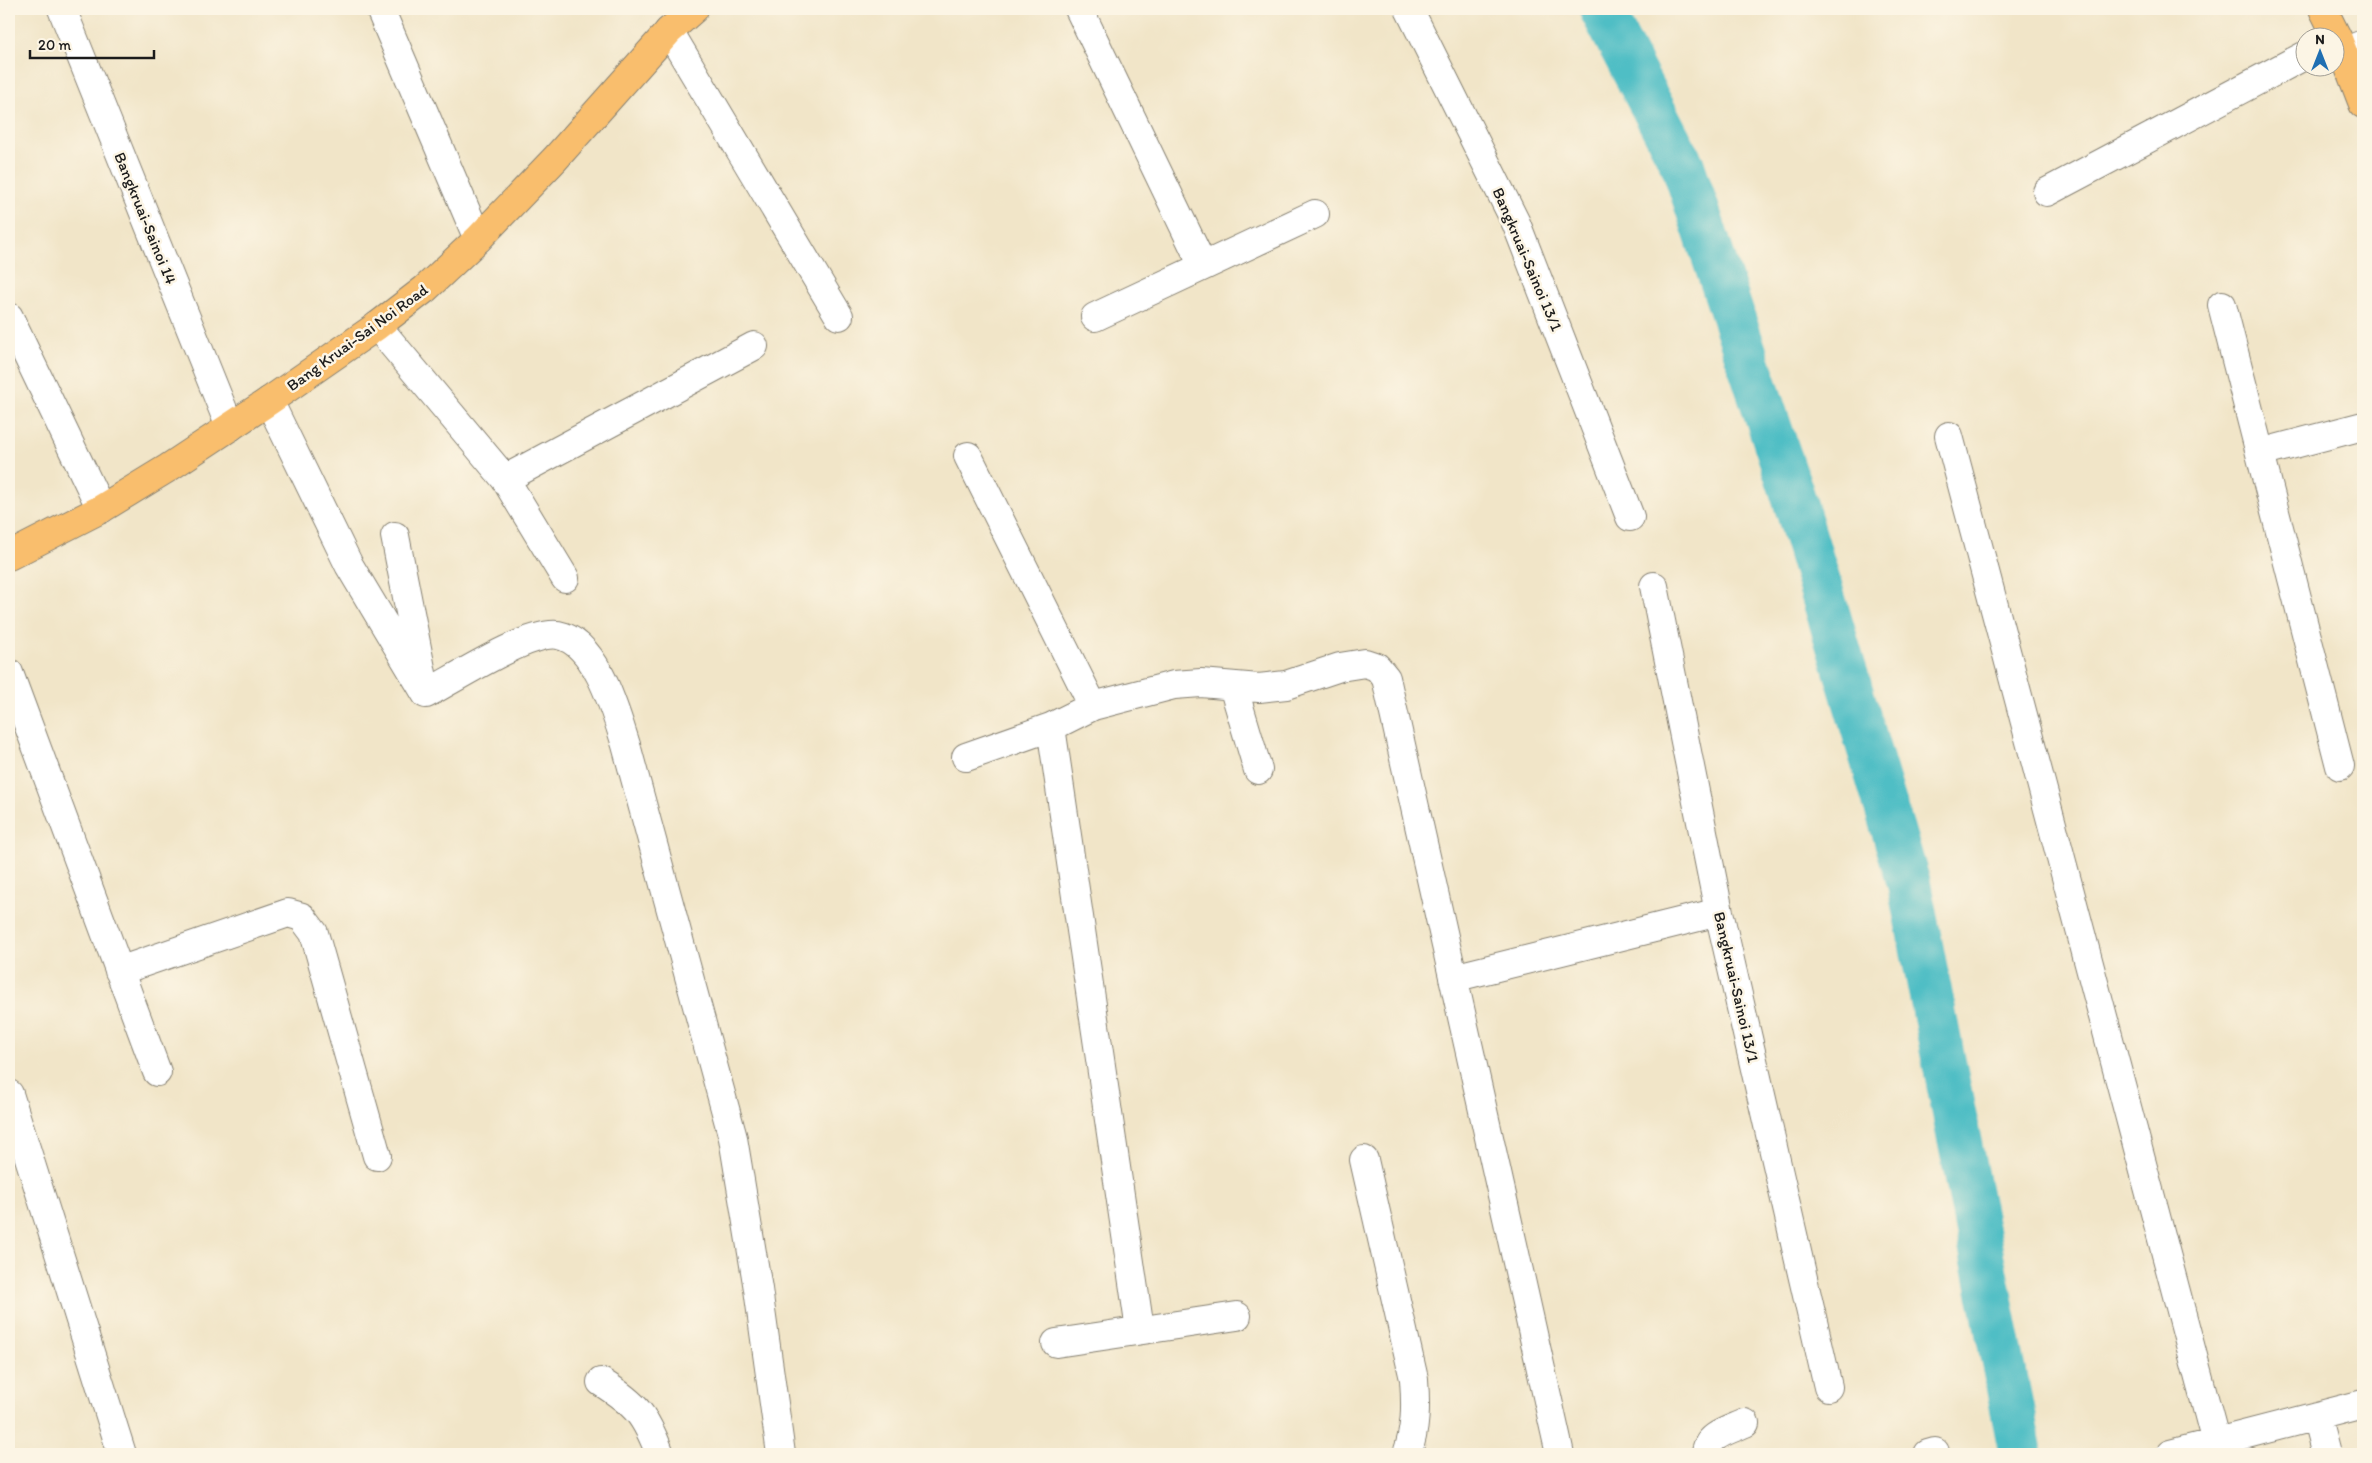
<svg xmlns="http://www.w3.org/2000/svg" width="2372" height="1463" font-family="Itim,sans-serif">
<style>
.lines{fill:none;stroke-linecap:round;stroke-linejoin:round}
.canal{stroke:#50bec5;stroke-width:44}
.minor-casing{stroke:#868072;stroke-width:30}
.major-casing{stroke:#868072;stroke-width:30}
.minor{stroke:#fff;stroke-width:28}
.major{stroke:#f9be6d;stroke-width:28}
.labels{text-anchor:middle;stroke-width:5;stroke-linejoin:round;paint-order:stroke}
.street-label{font-size:16px;fill:#1c1c1c;stroke:#fcf5e5}
</style>
<rect width="100%" height="100%" fill="#fcf5e5"/>
<filter id="ink" filterUnits="userSpaceOnUse"><feTurbulence type="fractalNoise" baseFrequency=".02" numOctaves="2"/><feDisplacementMap in="SourceGraphic" scale="10" xChannelSelector="R" yChannelSelector="G"/><feConvolveMatrix kernelMatrix="1 2 1 2 8 2 1 2 1" color-interpolation-filters="sRGB"/></filter>
<filter id="wash" filterUnits="userSpaceOnUse"><feTurbulence type="fractalNoise" baseFrequency=".0096" numOctaves="4" result="noise"/><feDisplacementMap in="SourceGraphic" scale="20" xChannelSelector="R" yChannelSelector="G"/><feGaussianBlur stdDeviation="1.12" result="paint"/><feColorMatrix in="noise" values="0 0 0 0 0 0 0 0 0 0 0 0 0 0 0 0 0 1.4 0 .05"/><feComposite in="paint" operator="in"/></filter>
<g filter="url(#wash)">
<rect width="100%" height="100%" fill="#f1e5c8"/>
<g class="lines">
<!-- canal -->
<path class="canal" d="M 1601,9 L 1683,166 L 1794,499 L 1909,884 L 2021,1454"/>
</g>
</g>
<g filter="url(#ink)">
<g class="lines">
<!-- minor casing -->
<g class="minor-casing">
<path id="minor" d="M 62,9 L 230,427
M 380,9 L 478,239
M 1079,9 L 1203,266
M 1409,9 L 1516,223 L 1630,517
M 669,31 L 839,316
M 2344,52 L 2363,44
M 2047,192 L 2304,56
M 2222,305 L 2340,766
M 9,317 L 101,509
M 1095,317 L 1315,214
M 377,326 L 505,479 L 565,578
M 269,401 L 349,565 L 426,694 L 395,536
M 1949,436 L 2219,1454
M 2260,453 L 2363,426
M 968,456 L 1093,706
M 505,479 L 754,346
M 1654,586 L 1719,912 L 1828,1387
M 9,673 L 157,1072
M 1233,686 L 1258,770
M 426,694 C 454,679 530,630 558,635 C 597,642 616,714 626,745 L 733,1138 L 758,1289 L 781,1454
M 1051,727 L 1140,1330
M 966,757 L 1051,727 L 1093,706 L 1174,685 L 1201,683 L 1259,688 L 1286,685 L 1340,667 L 1365,663 L 1377,667 L 1386,678 L 1560,1454
M 119,971 L 288,913 L 302,917 L 314,933 L 377,1156
M 1453,978 L 1719,912
M 9,1094 L 122,1454
M 1364,1160 L 1414,1379 C 1416,1406 1416,1429 1407,1454
M 1056,1343 L 1237,1316
M 601,1382 C 637,1405 645,1415 660,1454
M 2316,1416 L 2326,1454
M 1706,1454 C 1706,1435 1730,1430 1745,1423
M 1928,1454 L 1935,1452
M 2170,1454 L 2363,1404"/>
</g>
<!-- major casing -->
<g class="major-casing">
<path id="major" d="M 2323,9 L 2338,39 L 2363,104
M 9,556 L 101,509 L 168,468 L 269,401 L 377,326 L 425,289 L 478,239 L 555,159 L 669,31 L 694,9"/>
</g>
<!-- minor -->
<use href="#minor" class="minor"/>
<!-- major -->
<use href="#major" class="major"/>
</g>
</g>
<g class="labels">
<!-- street labels -->
<g class="street-label">
<text transform="translate(146 218) rotate(68)" y="6">Bangkruai-Sainoi 14</text>
<text transform="translate(1528 259) rotate(67)" y="6">Bangkruai-Sainoi 13/1</text>
<text transform="translate(357 337) rotate(-36)" y="6">Bang Kruai-Sai Noi Road</text>
<text transform="translate(1737 987) rotate(77)" y="6">Bangkruai-Sainoi 13/1</text>
</g>
</g>
<!-- margin -->
<rect width="2372" height="1463" fill="none" stroke="#fcf5e5" stroke-width="30"/>
<!-- north arrow -->
<g transform="translate(2320 52)"><circle r="24" fill="#fcf5e5" stroke="#a29e95"/>
<path d="M0-4L9 19L0 12L-9 19Z" fill="#1f6fb2"/>
<text y="-8" font-size="14" font-weight="bold" text-anchor="middle" fill="#1c1c1c">N</text>
</g>
<!-- scale -->
<path d="M30 50v8h124v-8" fill="none" stroke="#1c1c1c" stroke-width="2.5"/>
<text x="38" y="50" font-size="15" fill="#1c1c1c" stroke="#fcf5e5" stroke-width="4" paint-order="stroke">20 m</text>
</svg>
